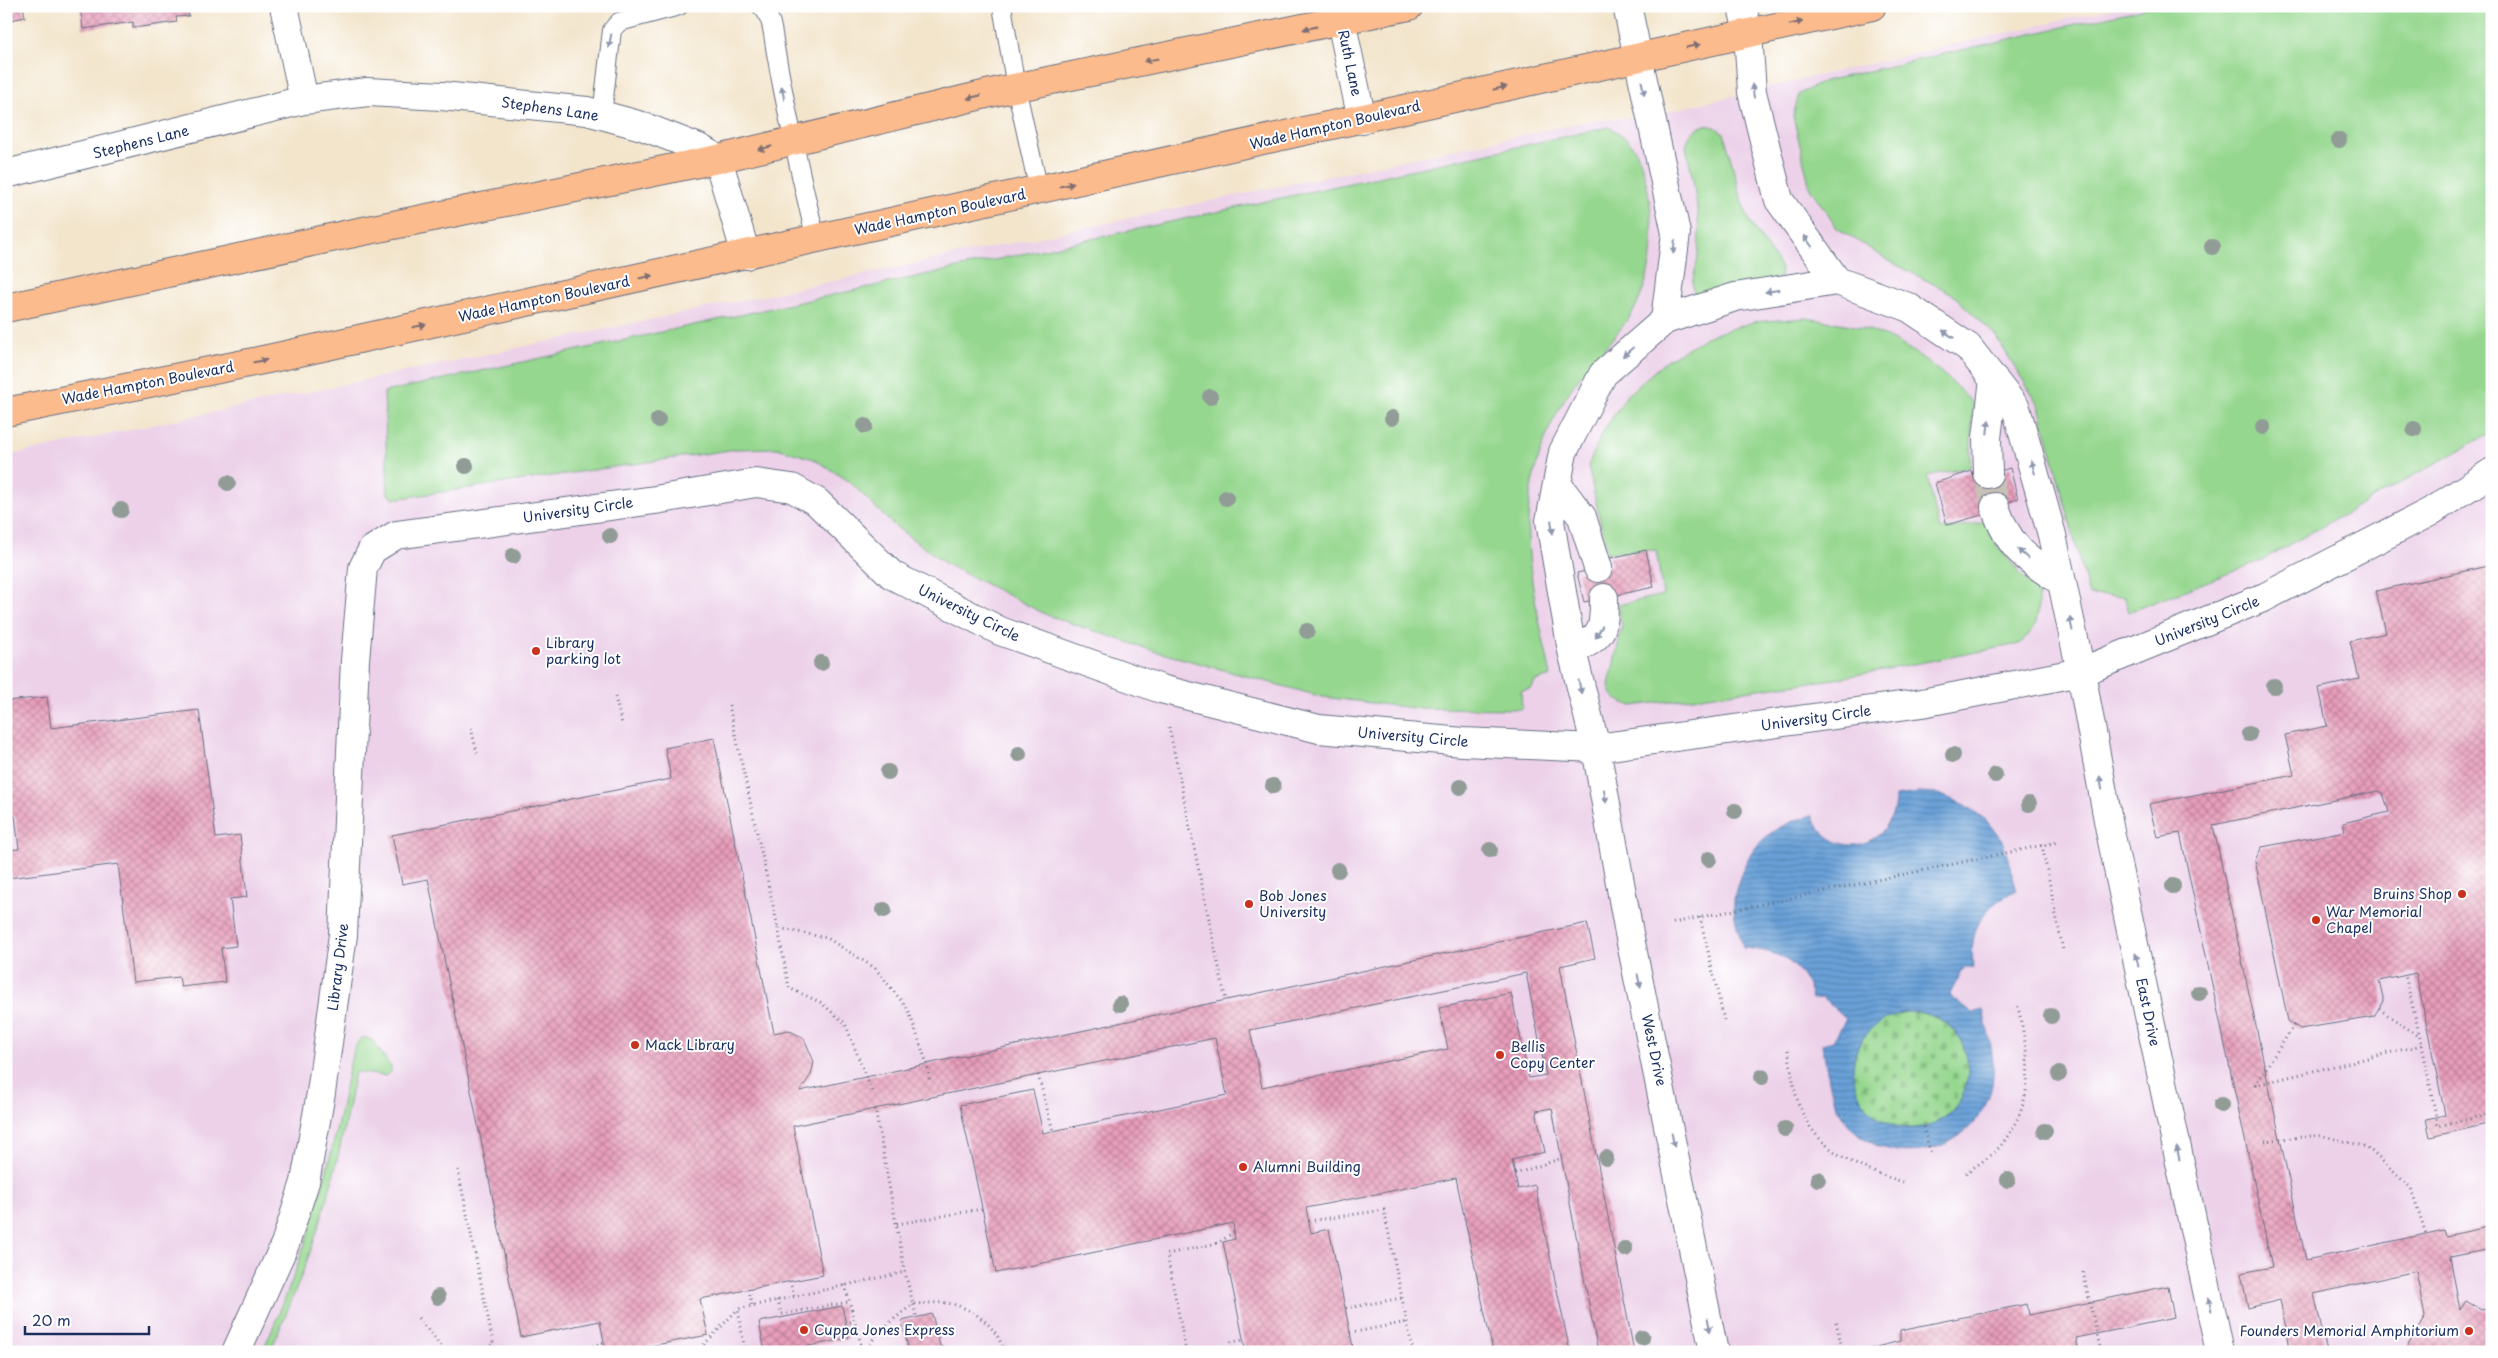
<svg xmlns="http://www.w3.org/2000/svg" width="2498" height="1358" font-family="'Playpen Sans',sans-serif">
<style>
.built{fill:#ecd1e9}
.green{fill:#95d78e;stroke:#588376}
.cemetery{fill:url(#cemetery-stones);stroke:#588376}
.water{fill:url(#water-rules);stroke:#42689a;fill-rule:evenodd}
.building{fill:url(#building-cross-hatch);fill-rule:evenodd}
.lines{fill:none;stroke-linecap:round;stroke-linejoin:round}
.street-tunnel{stroke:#c8c1b6;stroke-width:28;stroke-dasharray:28 14;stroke-linecap:butt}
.lane-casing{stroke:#676f84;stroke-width:20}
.street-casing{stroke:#676f84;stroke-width:30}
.primary-casing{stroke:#676f84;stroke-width:30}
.path{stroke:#676f84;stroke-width:3;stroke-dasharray:1 4;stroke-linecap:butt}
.lane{stroke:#fff;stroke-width:18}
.street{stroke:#fff;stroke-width:28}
.primary{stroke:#fbbb8c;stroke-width:28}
.tree{fill:#919c97}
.oneway{fill:#806e73}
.oneway2{fill:#8d97ae}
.poi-dot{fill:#c8321e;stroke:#fff;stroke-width:2}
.labels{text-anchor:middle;stroke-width:4;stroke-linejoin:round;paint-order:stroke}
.street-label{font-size:14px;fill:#1b2f5e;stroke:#fff}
.poi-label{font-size:14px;fill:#1b2f5e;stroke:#fff;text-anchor:start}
</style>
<defs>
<pattern id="cemetery-stones" width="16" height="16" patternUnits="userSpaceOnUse" patternTransform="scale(1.25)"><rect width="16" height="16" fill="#95d78e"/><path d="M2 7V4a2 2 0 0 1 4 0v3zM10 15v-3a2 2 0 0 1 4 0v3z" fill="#80b97d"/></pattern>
<pattern id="water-rules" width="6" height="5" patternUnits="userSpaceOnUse" patternTransform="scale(1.25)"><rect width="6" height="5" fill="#69a0d7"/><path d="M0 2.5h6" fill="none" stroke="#5683b2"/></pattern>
<pattern id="building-cross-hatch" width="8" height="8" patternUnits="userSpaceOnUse" patternTransform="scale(1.25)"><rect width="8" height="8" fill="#e89dba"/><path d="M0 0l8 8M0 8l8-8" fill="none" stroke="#bb809a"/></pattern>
</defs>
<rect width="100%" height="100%" fill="#fff"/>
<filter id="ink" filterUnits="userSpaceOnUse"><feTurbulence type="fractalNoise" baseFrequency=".02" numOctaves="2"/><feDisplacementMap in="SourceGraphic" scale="10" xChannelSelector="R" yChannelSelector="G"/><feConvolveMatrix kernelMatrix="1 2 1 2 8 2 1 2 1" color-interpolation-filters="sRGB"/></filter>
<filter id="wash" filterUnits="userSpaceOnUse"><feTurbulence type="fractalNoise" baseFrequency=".0096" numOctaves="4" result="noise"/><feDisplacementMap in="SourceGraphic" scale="20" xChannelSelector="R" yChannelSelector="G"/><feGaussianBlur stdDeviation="1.12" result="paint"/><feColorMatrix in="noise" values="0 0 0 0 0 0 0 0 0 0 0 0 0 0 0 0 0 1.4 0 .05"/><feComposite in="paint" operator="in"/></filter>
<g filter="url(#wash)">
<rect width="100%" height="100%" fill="#f3e5cc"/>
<!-- built -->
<path class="built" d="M 2124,6 L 2492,6 L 2492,1352 L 6,1352 L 6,456 L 1589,121 L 1649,116 L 1825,74 Z"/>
<!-- green -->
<path class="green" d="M 2155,6 L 2492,6 L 2492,432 L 2260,561 L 2129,612 L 2124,596 L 2089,595 L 2039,406 L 1995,335 L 1951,293 L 1891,262 L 1837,228 L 1810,188 L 1793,116 L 1799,94 L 1825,81 Z
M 1705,125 L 1715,127 L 1724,133 L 1742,202 L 1751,224 L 1781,268 L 1780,278 L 1697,297 C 1687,286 1697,270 1698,256 C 1701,217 1694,184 1686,146 C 1689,134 1694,129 1705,125 Z
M 1609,127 C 1638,143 1640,157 1647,187 C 1657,230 1654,281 1629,318 C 1613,340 1594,358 1578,379 C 1558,406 1543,439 1535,471 C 1517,540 1537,608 1551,676 L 1535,681 L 1532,688 L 1521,691 L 1522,709 L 1413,708 L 1323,697 L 1154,651 L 1047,615 L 946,564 L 891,523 L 850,482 L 814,459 L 777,448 L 737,449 L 394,499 L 388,494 L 384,392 Z
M 1806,318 C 1824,321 1845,323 1863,328 C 1909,343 1939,368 1973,403 L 1970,467 L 1927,476 L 1940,530 L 1987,522 L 1997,546 L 2038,594 C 2038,619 2039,627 2019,644 L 1835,679 L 1632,706 C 1619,701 1611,699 1609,685 L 1622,627 L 1618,605 L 1663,595 L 1656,550 L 1607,553 L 1588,466 L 1601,435 L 1627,395 L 1667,360 L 1708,336 L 1753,322 Z
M 363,1037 L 372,1040 L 391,1067 L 391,1071 L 386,1076 L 355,1072 C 346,1118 338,1164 324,1209 C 310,1258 290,1305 270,1352 L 262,1352 C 306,1256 330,1171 349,1067 C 352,1057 354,1043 363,1037 Z"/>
<!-- cemetery -->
<path class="cemetery" d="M1853 1070a58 58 0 1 1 116 0a58 58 0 1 1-116 0Z"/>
<!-- water -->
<path class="water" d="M 1917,793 L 1939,794 L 1965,805 L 1986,820 L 2003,842 L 2017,890 C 1982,906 1969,929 1973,967 L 1963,969 L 1949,996 L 1972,1013 L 1983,1010 C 1989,1038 1999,1068 1989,1096 C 1968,1158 1880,1173 1843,1117 C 1829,1096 1827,1068 1822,1044 L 1833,1041 L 1846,1019 L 1823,998 L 1812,999 C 1804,963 1778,950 1743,948 C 1740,935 1734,920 1734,907 C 1733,897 1737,886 1740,877 C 1753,840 1776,825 1812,815 C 1833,865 1895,848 1895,796 ZM 1904,1012 C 1910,1012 1917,1011 1923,1013 C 1963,1021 1978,1065 1961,1099 C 1957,1110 1947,1117 1937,1122 C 1865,1157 1808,1040 1904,1012 Z"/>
<g id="blocks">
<!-- building -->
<path class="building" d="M 6,6 L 23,6 L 25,17 L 6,21 Z
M 80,6 L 187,6 L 189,16 L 176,17 L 177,22 L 133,28 L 133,22 L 83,29 Z
M 2010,468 L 2018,499 L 1984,510 L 1985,514 L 1947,525 L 1935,483 L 1972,471 L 1974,479 Z
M 1646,550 L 1654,587 L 1584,602 L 1577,573 L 1612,565 L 1610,558 Z
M 2492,565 L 2492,1123 L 2430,1137 L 2426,1119 L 2445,1115 L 2416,973 L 2379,981 L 2384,1001 L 2374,1017 L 2300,1029 L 2288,1021 L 2255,860 L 2262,847 L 2345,831 L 2343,823 L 2389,812 L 2383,793 L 2378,791 L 2213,825 L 2306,1260 L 2444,1230 L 2446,1236 L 2492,1226 L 2492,1249 L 2450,1257 L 2460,1310 L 2466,1301 L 2481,1310 L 2492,1308 L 2492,1352 L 2404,1352 L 2425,1317 L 2416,1271 L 2314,1294 L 2327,1352 L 2291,1352 L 2280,1300 L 2248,1308 L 2241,1273 L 2272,1267 L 2180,833 L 2157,837 L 2149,804 L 2294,775 L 2285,735 L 2327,726 L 2319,688 L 2359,679 L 2350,641 L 2386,633 L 2376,591 Z
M 47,697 L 51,728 L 199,710 L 216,838 L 240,835 L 247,897 L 230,899 L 236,946 L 221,948 L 225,982 L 181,987 L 179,977 L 133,982 L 118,864 L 8,878 L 6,850 L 19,849 L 15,816 L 9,817 L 6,799 L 6,701 Z
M 714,738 L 774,1033 L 788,1030 L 804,1038 L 814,1062 L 811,1075 L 800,1091 L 1587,923 L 1595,958 L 1560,966 L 1634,1352 L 1598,1352 L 1552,1108 L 1536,1111 L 1545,1152 L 1512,1160 L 1518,1189 L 1535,1185 L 1570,1352 L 1493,1352 L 1456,1178 L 1306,1208 L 1311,1233 L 1329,1229 L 1354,1352 L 1246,1352 L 1223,1242 L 1235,1239 L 1233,1223 L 996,1273 L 960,1105 L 1033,1090 L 1043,1133 L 1227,1095 L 1215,1038 L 793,1126 L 823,1275 L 700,1299 L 708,1335 L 619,1352 L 606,1352 L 600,1321 L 521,1337 L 428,879 L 402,884 L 392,835 L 671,779 L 665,748 ZM 1526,973 L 1546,1075 L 1529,1078 L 1511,993 L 1439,1008 L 1448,1049 L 1262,1087 L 1250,1030 Z
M 2492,1268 L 2492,1289 L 2491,1289 L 2487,1269 Z
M 2168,1286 L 2174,1318 L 2076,1338 L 2079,1352 L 1857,1352 L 1900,1341 L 1900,1330 L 2027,1304 L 2029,1315 Z
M 842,1306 L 849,1338 L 779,1352 L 765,1352 L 759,1322 Z
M 932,1314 L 940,1346 L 953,1352 L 909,1352 L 902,1321 Z"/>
</g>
</g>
<g filter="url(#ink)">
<use href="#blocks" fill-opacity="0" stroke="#676f84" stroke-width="1"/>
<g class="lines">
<!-- street-tunnel -->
<path class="street-tunnel" d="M 1988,474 L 1995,507"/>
<!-- lane casing -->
<g class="lane-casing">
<path id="lane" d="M 761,6 C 773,16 773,38 776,53 C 787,115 801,177 816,240
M 1002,6 L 1016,87 L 1039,191
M 602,115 L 612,30 L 619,22 L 679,6"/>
</g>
<!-- street casing -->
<g class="street-casing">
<path id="street" d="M 284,6 L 304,100
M 1338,6 L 1362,120
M 1627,6 L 1676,233 L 1665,320
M 1742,6 L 1748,34 L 1752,92 L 1779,200 L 1837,281
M 6,174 L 304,100 L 368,92 L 442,96 L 587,111 L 642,126 L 699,148 L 718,159 L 746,255
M 1988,474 L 1987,438 L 1994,379
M 1557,484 L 1582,517 L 1598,568
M 1995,507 C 2010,550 2026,558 2062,582
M 1572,651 C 1603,635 1604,634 1604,598
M 236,1352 L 285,1244 L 305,1182 L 321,1093 L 343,935 L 355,660 L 363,568 L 372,550 L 396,535 L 655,500 L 756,483 L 792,488 L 817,502 L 892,575 L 1000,631 L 1161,689 L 1319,729 L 1463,742 L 1596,748 L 1922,703 L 2081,672 L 2265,597 L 2430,512 L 2492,472
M 1714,1352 L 1629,933 L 1596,748 L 1572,651 L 1550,521 L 1563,452 L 1603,374 L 1665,320 L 1735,297 L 1837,281 L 1908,307 L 1968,347 L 2016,408 L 2052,535 L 2081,672 L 2110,831 L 2220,1352"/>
</g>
<!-- primary casing -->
<g class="primary-casing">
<path id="primary" d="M 6,308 L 349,234 L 718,159 L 999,91 L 1409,6
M 6,412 L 268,359 L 1872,6"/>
</g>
<!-- path -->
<path class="path" d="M 615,697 L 622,724
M 729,705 L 778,928 L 827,938 L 875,968 L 908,1009 L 927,1064 L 930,1083
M 1169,727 L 1226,1001
M 471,728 L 477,753
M 2042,845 L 2063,950
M 1700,917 L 1724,1020
M 1673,923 L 2058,842
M 778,928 L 789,988 L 820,1002 L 845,1023 L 873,1095
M 2379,1009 L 2420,1037
M 2422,1045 L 2438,1126 L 2487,1115
M 1788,1050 C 1792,1069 1793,1092 1801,1110 C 1819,1153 1862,1169 1903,1182
M 1038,1075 L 1053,1131
M 2255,1085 L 2422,1045 L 2405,975
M 2255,1085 L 2294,1025
M 875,1109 L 905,1272 L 913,1304 C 925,1304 941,1301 952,1304 C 976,1310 998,1328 1004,1352
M 1923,1127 L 1931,1154
M 2265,1141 L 2320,1135 L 2367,1147 L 2411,1188 L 2426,1234
M 458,1170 L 495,1352
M 1966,1173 C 1978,1164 1994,1155 2002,1144 C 2038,1097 2029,1056 2017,1003
M 1515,1174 L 1562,1158
M 1309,1221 L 1384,1210 L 1413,1352
M 897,1224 L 982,1209
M 2083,1272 L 2101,1352
M 790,1281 L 794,1296
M 845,1285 L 863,1352
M 749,1289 L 752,1306
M 777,1300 L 782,1314 L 849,1302
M 1346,1308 L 1402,1298
M 418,1318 L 446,1352
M 1836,1322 L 1843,1352
M 845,1323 L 854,1321
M 1350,1333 L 1407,1322
M 483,1352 L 493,1344
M 588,1352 L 587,1348 L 604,1342
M 697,1352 L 738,1309
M 745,1352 L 738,1309 L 905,1272
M 864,1352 L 879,1331 L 913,1304 L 917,1318
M 1186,1352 L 1167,1254 L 1218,1243 L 1234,1232
M 1233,1352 L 1231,1342 L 1244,1340"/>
<!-- lane -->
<use href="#lane" class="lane"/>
<!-- street -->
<use href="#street" class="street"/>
<!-- primary -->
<use href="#primary" class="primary"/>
</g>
<!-- trees -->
<g class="tree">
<circle cx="2339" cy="140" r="8"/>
<circle cx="2212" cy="247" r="8"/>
<circle cx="1210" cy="397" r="8"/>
<circle cx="1392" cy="418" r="8"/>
<circle cx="658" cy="420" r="8"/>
<circle cx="865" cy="426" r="8"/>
<circle cx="2263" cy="427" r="8"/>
<circle cx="2414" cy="429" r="8"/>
<circle cx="466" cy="466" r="8"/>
<circle cx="228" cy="483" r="8"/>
<circle cx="1226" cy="498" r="8"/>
<circle cx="121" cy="510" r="8"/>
<circle cx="610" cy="536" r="8"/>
<circle cx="513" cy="556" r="8"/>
<circle cx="1307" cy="631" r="8"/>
<circle cx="821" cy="663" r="8"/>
<circle cx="2274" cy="686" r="8"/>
<circle cx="2249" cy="734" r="8"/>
<circle cx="1019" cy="754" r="8"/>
<circle cx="1953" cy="755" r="8"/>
<circle cx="888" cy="772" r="8"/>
<circle cx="1995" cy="775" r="8"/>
<circle cx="1273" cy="786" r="8"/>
<circle cx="1460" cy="787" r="8"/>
<circle cx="2029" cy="804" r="8"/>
<circle cx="1735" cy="811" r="8"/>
<circle cx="1490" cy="850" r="8"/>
<circle cx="1709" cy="859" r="8"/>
<circle cx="1338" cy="870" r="8"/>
<circle cx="2173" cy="886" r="8"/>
<circle cx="884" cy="910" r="8"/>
<circle cx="2199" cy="993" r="8"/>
<circle cx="1120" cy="1004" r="8"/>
<circle cx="2051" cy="1016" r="8"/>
<circle cx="2059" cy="1074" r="8"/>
<circle cx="1762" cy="1077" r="8"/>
<circle cx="2221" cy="1105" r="8"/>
<circle cx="1785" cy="1129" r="8"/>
<circle cx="2045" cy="1131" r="8"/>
<circle cx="1606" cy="1158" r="8"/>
<circle cx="1818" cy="1179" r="8"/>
<circle cx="2008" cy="1180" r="8"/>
<circle cx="1625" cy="1249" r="8"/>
<circle cx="438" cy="1297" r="8"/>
<circle cx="1642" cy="1338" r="8"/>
</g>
<!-- one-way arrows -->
<defs><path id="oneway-solid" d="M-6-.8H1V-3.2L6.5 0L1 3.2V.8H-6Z" transform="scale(1.25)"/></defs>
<g class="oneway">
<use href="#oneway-solid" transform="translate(1796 23) rotate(-13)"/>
<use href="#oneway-solid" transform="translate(1310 28) rotate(168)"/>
<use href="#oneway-solid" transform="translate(1693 46) rotate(-12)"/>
<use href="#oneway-solid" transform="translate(1151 60) rotate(168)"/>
<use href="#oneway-solid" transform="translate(1500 88) rotate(-13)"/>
<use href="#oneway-solid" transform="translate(974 97) rotate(166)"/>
<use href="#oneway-solid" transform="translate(765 148) rotate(166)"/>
<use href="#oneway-solid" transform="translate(1067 185) rotate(-12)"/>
<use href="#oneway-solid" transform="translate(646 277) rotate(-12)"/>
<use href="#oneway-solid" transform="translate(419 326) rotate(-12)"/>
<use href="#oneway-solid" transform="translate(260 361) rotate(-11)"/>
</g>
<g class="oneway2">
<use href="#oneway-solid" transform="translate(610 41) rotate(101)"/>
<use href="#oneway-solid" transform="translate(1643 88) rotate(78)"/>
<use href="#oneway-solid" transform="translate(1753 91) rotate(-99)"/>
<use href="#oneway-solid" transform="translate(783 93) rotate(-100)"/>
<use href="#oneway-solid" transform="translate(1808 241) rotate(-126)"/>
<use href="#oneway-solid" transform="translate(1674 247) rotate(97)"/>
<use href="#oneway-solid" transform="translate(1772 291) rotate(171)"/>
<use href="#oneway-solid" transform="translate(1948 334) rotate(-146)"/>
<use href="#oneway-solid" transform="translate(1628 352) rotate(139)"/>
<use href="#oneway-solid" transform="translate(1988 427) rotate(-84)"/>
<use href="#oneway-solid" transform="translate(2033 467) rotate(-106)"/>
<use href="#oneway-solid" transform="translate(1552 527) rotate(83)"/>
<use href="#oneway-solid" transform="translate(2023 554) rotate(-138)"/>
<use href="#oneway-solid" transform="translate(2071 624) rotate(-102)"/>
<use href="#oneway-solid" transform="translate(1599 632) rotate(120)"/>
<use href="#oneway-solid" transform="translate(1580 687) rotate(79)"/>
<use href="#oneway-solid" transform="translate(2101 783) rotate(-100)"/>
<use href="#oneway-solid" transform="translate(1605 796) rotate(80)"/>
<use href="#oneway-solid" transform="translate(2137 960) rotate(-102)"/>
<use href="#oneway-solid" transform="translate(1639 981) rotate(78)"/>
<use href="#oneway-solid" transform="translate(1673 1140) rotate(79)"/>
<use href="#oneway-solid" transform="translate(2178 1153) rotate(-102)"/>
<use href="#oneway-solid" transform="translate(2210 1304) rotate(-102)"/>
<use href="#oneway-solid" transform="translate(1709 1325) rotate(79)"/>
</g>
</g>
<!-- markers -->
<g class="poi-dot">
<circle cx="536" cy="651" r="5"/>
<circle cx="2462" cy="894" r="5"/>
<circle cx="1249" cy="904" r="5"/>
<circle cx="2316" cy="920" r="5"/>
<circle cx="635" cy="1045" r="5"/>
<circle cx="1500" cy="1055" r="5"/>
<circle cx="1243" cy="1167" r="5"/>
<circle cx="804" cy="1330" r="5"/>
<circle cx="2469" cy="1331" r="5"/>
</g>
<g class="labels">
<!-- street labels -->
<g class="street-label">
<text transform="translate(1350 63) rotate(78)" y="5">Ruth Lane</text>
<text transform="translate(550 109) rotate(8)" y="5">Stephens Lane</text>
<text transform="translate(1335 125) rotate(-13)" y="5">Wade Hampton Boulevard</text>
<text transform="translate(141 142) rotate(-14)" y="5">Stephens Lane</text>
<text transform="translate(940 212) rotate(-12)" y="5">Wade Hampton Boulevard</text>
<text transform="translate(544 299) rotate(-12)" y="5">Wade Hampton Boulevard</text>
<text transform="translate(148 383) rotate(-11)" y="5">Wade Hampton Boulevard</text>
<text transform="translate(578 510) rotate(-8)" y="5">University Circle</text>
<text transform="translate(969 613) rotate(26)" y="5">University Circle</text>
<text transform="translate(2207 621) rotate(-22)" y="5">University Circle</text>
<text transform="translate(1816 718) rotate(-8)" y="5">University Circle</text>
<text transform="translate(1413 737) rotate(5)" y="5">University Circle</text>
<text transform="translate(338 967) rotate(-83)" y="5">Library Drive</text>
<text transform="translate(2148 1012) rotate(78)" y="5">East Drive</text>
<text transform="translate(1654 1050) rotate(78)" y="5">West Drive</text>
</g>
<!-- poi labels -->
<g class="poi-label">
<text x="546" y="648">Library<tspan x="546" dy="16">parking lot</tspan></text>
<text x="2452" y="899" text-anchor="end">Bruins Shop</text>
<text x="1259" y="901">Bob Jones<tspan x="1259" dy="16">University</tspan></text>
<text x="2326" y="917">War Memorial<tspan x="2326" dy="16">Chapel</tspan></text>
<text x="645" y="1050">Mack Library</text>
<text x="1510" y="1052">Bellis<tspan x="1510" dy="16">Copy Center</tspan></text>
<text x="1253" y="1172">Alumni Building</text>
<text x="814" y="1335">Cuppa Jones Express</text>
<text x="2459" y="1336" text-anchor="end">Founders Memorial Amphitorium</text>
</g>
</g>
<!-- margin -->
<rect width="2498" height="1358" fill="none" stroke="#fff" stroke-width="25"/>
<!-- scale -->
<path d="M25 1326v8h124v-8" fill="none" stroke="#1b2f5e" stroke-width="2.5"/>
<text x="32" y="1326" font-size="15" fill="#1b2f5e" stroke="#ffffff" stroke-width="4" paint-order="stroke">20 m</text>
</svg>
